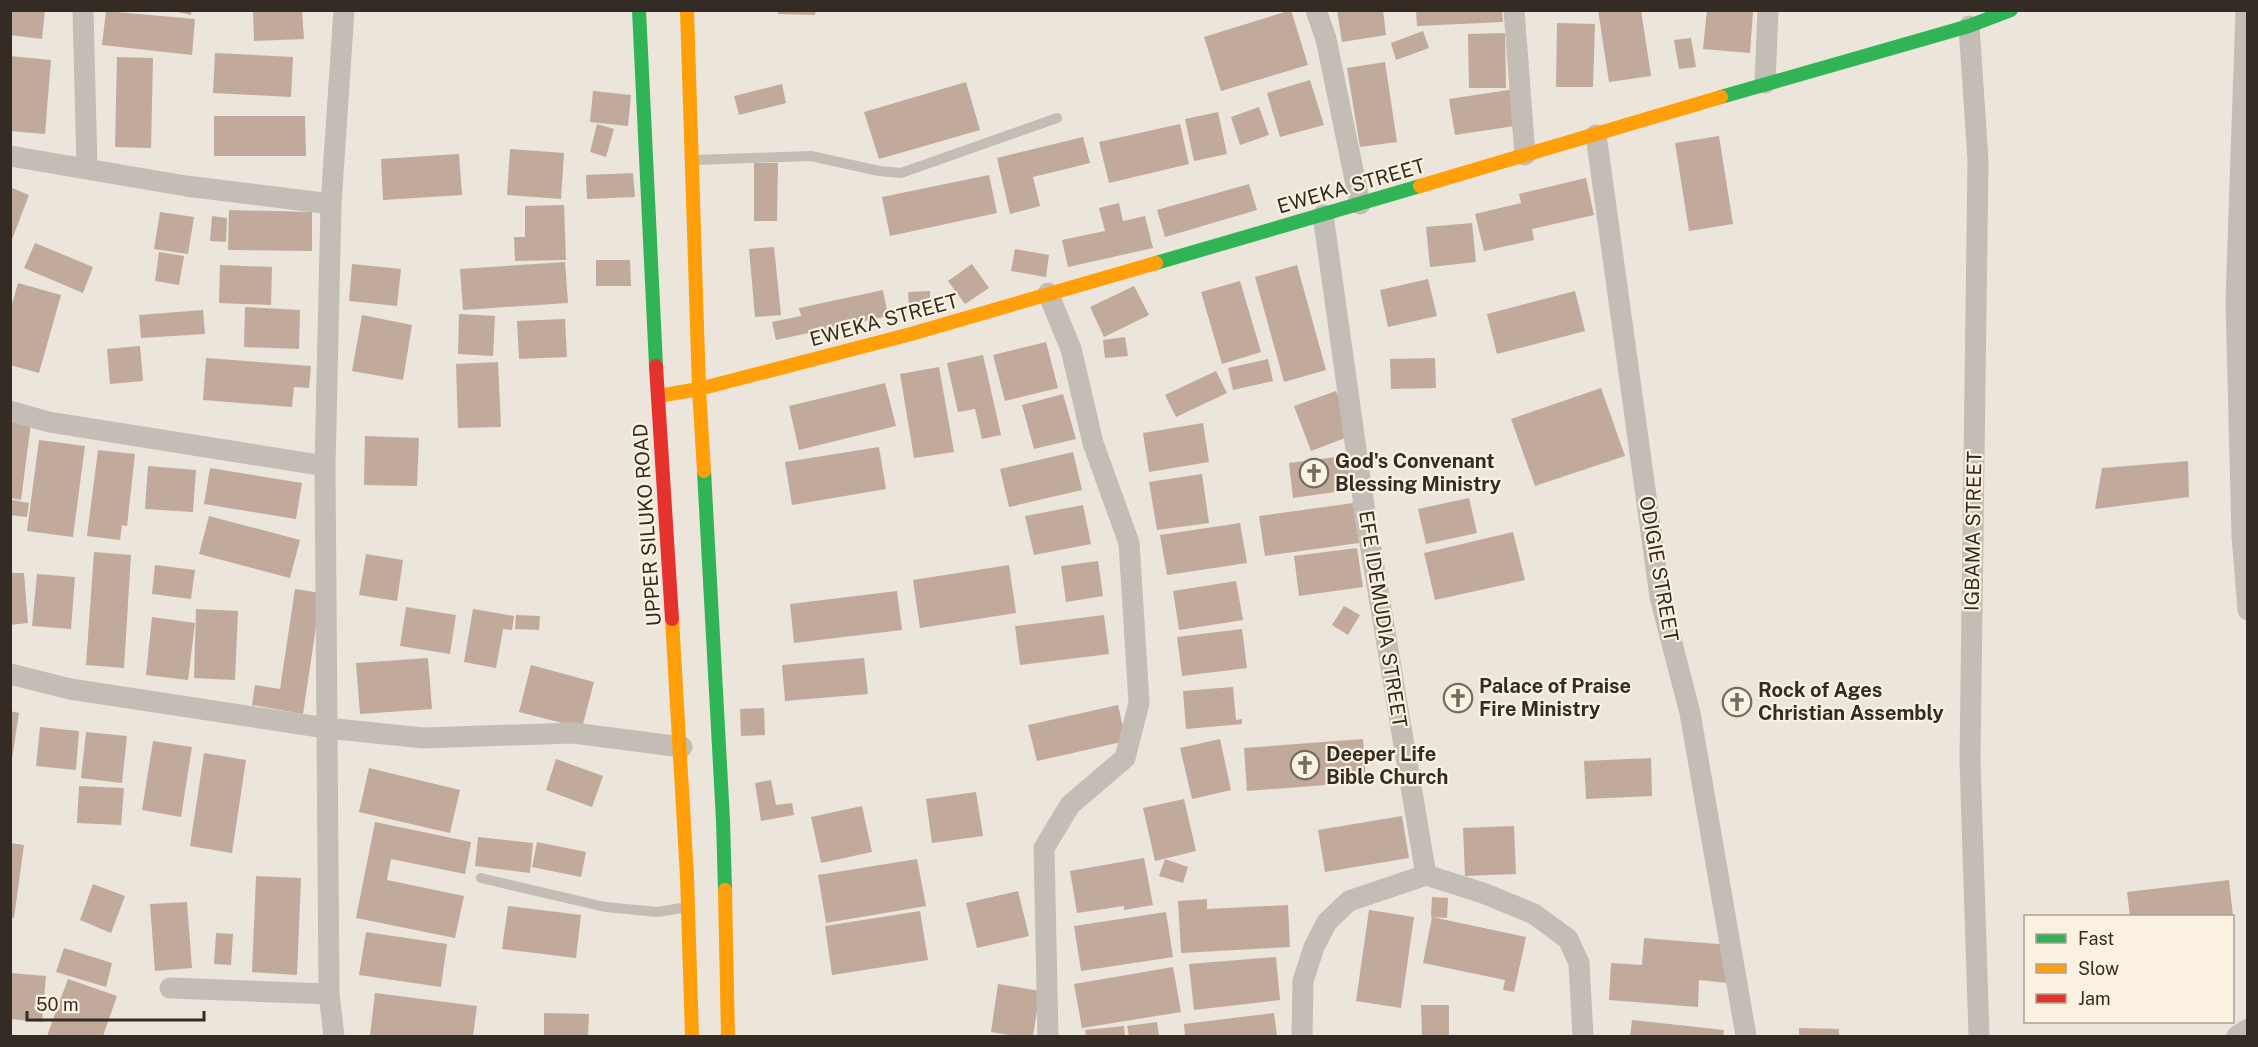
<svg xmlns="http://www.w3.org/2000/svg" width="2258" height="1047" font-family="'Public Sans',sans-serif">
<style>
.building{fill:#c1aa9b}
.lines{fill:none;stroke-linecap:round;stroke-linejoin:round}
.lane{stroke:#c4bdb5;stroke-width:10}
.street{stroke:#c4bdb5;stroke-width:21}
.fast{stroke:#30b455;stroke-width:14}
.slow{stroke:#ff9f0a;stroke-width:14}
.jam{stroke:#e5322d;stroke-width:14}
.labels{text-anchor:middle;stroke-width:4.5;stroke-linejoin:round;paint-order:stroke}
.street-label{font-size:20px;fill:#342b24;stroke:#faf1e0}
.poi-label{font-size:20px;font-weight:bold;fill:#342b24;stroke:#faf1e0;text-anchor:start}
</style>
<rect width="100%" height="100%" fill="#ebe5db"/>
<!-- building -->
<path class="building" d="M 10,10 L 45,10 L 42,39 L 10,35 Z
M 169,10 L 192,10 L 191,15 Z
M 253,10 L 302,10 L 304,39 L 254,41 Z
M 778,10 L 816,10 L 815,15 L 778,14 Z
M 1291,10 L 1308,65 L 1221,91 L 1204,37 Z
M 1337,10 L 1383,10 L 1386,35 L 1342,42 Z
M 1416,10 L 1502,10 L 1503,22 L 1417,26 Z
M 1598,10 L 1641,10 L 1651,76 L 1609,82 Z
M 1707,10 L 1753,12 L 1750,53 L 1703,49 Z
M 106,11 L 195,19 L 192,55 L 102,45 Z
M 1557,23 L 1595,24 L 1593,87 L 1556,87 Z
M 1423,31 L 1429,48 L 1396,60 L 1391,43 Z
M 1505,33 L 1506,88 L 1469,88 L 1468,34 Z
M 1691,38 L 1696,67 L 1679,69 L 1674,40 Z
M 215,53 L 293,57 L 291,97 L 213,93 Z
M 10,56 L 51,60 L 45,134 L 10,131 Z
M 117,57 L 153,58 L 151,148 L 115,147 Z
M 1385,62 L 1397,142 L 1360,147 L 1347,68 Z
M 1310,80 L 1324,125 L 1280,137 L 1267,93 Z
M 966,82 L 980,130 L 879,159 L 864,112 Z
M 782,84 L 786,103 L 739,115 L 734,96 Z
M 1515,89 L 1521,125 L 1455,135 L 1449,99 Z
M 593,91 L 631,95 L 628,126 L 590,122 Z
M 1259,107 L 1269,135 L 1240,145 L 1231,117 Z
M 1218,112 L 1227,154 L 1194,161 L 1185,119 Z
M 214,116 L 305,116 L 306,156 L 214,156 Z
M 597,124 L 614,129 L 606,157 L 590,152 Z
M 1180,124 L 1189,164 L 1109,183 L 1099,142 Z
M 1719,136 L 1733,224 L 1689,231 L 1675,143 Z
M 1083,137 L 1090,163 L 1033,177 L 1040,206 L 1010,214 L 997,158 Z
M 510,149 L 564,153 L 561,199 L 507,195 Z
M 459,154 L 462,195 L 383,200 L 381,159 Z
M 754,163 L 778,163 L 777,221 L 754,221 Z
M 633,173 L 635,197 L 587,199 L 586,175 Z
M 989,175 L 997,213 L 890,236 L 882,197 Z
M 1586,178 L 1594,215 L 1532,229 L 1534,240 L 1484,251 L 1475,214 L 1521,203 L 1519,194 Z
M 1249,184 L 1257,210 L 1165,237 L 1157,210 Z
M 10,187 L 29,195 L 11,242 L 10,242 Z
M 1119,203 L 1123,221 L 1145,216 L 1153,248 L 1068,267 L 1062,240 L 1105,231 L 1099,208 Z
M 564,205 L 566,260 L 515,261 L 514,237 L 525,237 L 525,206 Z
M 229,210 L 312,212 L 312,251 L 228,250 Z
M 160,212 L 194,217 L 188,254 L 154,249 Z
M 212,216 L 227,218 L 226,242 L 210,241 Z
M 1472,223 L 1476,262 L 1430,267 L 1426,227 Z
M 35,243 L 93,267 L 83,293 L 24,268 Z
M 774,247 L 781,315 L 755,317 L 749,249 Z
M 1015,249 L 1049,255 L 1046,277 L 1011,271 Z
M 159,252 L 184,256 L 179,285 L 155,281 Z
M 596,260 L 630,260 L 631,286 L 596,286 Z
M 565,262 L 568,303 L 463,310 L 460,269 Z
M 352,264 L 401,269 L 397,306 L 349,301 Z
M 972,264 L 989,288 L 965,304 L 948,281 Z
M 220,265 L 272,267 L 271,305 L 219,303 Z
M 1297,265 L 1326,370 L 1284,382 L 1255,277 Z
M 1428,279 L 1437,316 L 1388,327 L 1380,290 Z
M 1240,281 L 1261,352 L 1222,364 L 1201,292 Z
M 18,283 L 61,295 L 39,373 L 10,365 L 10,311 Z
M 1134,286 L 1149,315 L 1104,337 L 1090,307 Z
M 883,290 L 888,316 L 776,340 L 772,322 L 801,316 L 799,308 Z
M 930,291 L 930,309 L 909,309 L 908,292 Z
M 1575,291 L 1585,331 L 1497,354 L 1487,314 Z
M 245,307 L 300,310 L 299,349 L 244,347 Z
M 203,310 L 205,334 L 141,338 L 139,315 Z
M 459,314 L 495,316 L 493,356 L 458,354 Z
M 362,315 L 412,325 L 403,380 L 352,371 Z
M 565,319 L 567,357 L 519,359 L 517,321 Z
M 1125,337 L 1128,356 L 1105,358 L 1103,340 Z
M 1046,342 L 1058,388 L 1005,401 L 993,355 Z
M 140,346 L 143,381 L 110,384 L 107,349 Z
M 983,355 L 1001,435 L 982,439 L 975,409 L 958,412 L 947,363 Z
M 206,358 L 311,366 L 309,388 L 294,387 L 292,407 L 203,400 Z
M 1435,358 L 1436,388 L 1391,389 L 1390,359 Z
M 1268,359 L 1273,381 L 1233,390 L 1228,368 Z
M 498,362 L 501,427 L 458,428 L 456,364 Z
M 939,367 L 954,452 L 914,458 L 900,374 Z
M 1216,371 L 1227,393 L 1176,417 L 1165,395 Z
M 885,383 L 896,426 L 799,450 L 789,406 Z
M 1601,388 L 1625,456 L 1535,486 L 1511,419 Z
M 1336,391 L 1353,435 L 1311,451 L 1294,406 Z
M 1063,394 L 1076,439 L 1034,449 L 1022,405 Z
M 10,420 L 31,423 L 21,500 L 10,498 Z
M 1203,423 L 1209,462 L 1149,472 L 1143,433 Z
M 365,436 L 419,438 L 417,486 L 364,485 Z
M 39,440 L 85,446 L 73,537 L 27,531 Z
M 879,447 L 886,489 L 792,505 L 785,462 Z
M 98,450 L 135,454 L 127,526 L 122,525 L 120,540 L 87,536 Z
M 1073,452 L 1082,490 L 1009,507 L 1000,469 Z
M 1352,455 L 1356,489 L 1293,498 L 1289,463 Z
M 2188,461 L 2189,497 L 2095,509 L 2102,468 Z
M 148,466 L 196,470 L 193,512 L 145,509 Z
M 210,468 L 302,483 L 296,519 L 204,504 Z
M 1202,474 L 1209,523 L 1157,530 L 1149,482 Z
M 1469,498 L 1477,533 L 1426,544 L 1418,509 Z
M 12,500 L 29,503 L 27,517 L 10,515 Z
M 1353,503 L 1359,543 L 1265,556 L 1259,516 Z
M 1083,505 L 1091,544 L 1034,555 L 1025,516 Z
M 209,516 L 300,540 L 290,578 L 199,554 Z
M 1240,523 L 1247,563 L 1167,575 L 1160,535 Z
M 1513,532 L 1525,580 L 1435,600 L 1424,553 Z
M 1357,548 L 1363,587 L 1299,596 L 1294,556 Z
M 94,552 L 131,555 L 124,668 L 86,665 Z
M 366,554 L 403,560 L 397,601 L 359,595 Z
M 1098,561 L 1103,596 L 1066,602 L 1061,566 Z
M 155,565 L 195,570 L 191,599 L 152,594 Z
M 1009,565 L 1016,613 L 920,628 L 913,580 Z
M 10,573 L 24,573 L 28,623 L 10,625 Z
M 37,574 L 75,577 L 71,629 L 32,626 Z
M 1236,581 L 1243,620 L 1179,630 L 1173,591 Z
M 295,589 L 321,593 L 303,714 L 252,705 L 255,685 L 280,689 Z
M 897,591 L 902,630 L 794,643 L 790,604 Z
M 1344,606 L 1360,615 L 1348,635 L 1332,625 Z
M 406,607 L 456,615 L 450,654 L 400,646 Z
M 196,609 L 238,611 L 235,680 L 194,678 Z
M 473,609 L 514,616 L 512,630 L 503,629 L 496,668 L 464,662 Z
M 516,615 L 540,616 L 539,630 L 515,629 Z
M 1104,615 L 1109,654 L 1020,665 L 1015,626 Z
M 152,617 L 195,623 L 188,680 L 146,675 Z
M 1242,629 L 1247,668 L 1182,676 L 1177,637 Z
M 428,658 L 432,709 L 360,714 L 356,663 Z
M 864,658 L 868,694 L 785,701 L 782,665 Z
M 531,665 L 594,682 L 582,728 L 519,712 Z
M 1233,687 L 1236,720 L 1242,719 L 1242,724 L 1186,729 L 1183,691 Z
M 1118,705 L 1126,741 L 1037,761 L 1028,725 Z
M 764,708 L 765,735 L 741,736 L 740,709 Z
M 10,711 L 19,713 L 12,759 L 10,759 Z
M 40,727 L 79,731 L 76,770 L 36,766 Z
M 86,732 L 127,736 L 122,783 L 81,778 Z
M 1220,739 L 1231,790 L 1192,799 L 1180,748 Z
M 1363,739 L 1366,782 L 1247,791 L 1244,748 Z
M 153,741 L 192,747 L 181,817 L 142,810 Z
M 204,753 L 246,760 L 232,853 L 190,846 Z
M 1651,758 L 1652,796 L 1586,799 L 1584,761 Z
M 556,759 L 603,776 L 592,807 L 546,790 Z
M 369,768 L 460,790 L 450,833 L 359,812 Z
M 771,780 L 776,805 L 792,803 L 794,815 L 761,821 L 755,783 Z
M 79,786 L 124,788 L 121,825 L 77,823 Z
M 976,792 L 983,836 L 932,843 L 926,799 Z
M 1184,799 L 1196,851 L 1155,861 L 1143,808 Z
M 862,806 L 872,852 L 821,863 L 811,817 Z
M 1402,816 L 1409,858 L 1325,872 L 1318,830 Z
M 375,822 L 471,842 L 465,874 L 391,859 L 387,880 L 464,896 L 455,938 L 356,918 Z
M 1514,826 L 1516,874 L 1465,876 L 1463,828 Z
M 478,837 L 533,843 L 530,873 L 475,866 Z
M 537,842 L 586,852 L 581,877 L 532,867 Z
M 10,843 L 24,845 L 14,918 L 10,917 Z
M 1144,858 L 1153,905 L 1124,910 L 1124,906 L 1077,913 L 1070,871 Z
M 917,859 L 926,906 L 826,923 L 818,875 Z
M 1165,859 L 1188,867 L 1183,883 L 1159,876 Z
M 256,876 L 301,878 L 297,975 L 252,972 Z
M 2229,880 L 2233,916 L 2130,916 L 2127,892 Z
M 93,884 L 125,896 L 111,933 L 80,920 Z
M 1018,891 L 1029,936 L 977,948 L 966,903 Z
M 1432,897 L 1448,898 L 1447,918 L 1431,917 Z
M 1207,899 L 1207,909 L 1288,905 L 1290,947 L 1181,953 L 1178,901 Z
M 187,902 L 192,968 L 155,971 L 150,904 Z
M 508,906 L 581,915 L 576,958 L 502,949 Z
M 1369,910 L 1414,917 L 1401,1008 L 1356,1001 Z
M 920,911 L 928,960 L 832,975 L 825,926 Z
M 1166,912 L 1173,957 L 1081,971 L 1074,926 Z
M 1432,917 L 1526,937 L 1514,992 L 1503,990 L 1505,980 L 1423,963 Z
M 366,932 L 447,944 L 441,987 L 359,975 Z
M 216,933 L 233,934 L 231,965 L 214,964 Z
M 1644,938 L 1730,945 L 1727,983 L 1699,980 L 1698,1007 L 1609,1000 L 1611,963 L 1642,965 Z
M 64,948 L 112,963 L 106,987 L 56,972 Z
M 1276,957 L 1280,1000 L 1194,1010 L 1189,964 Z
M 1173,967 L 1181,1012 L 1082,1028 L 1074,984 Z
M 10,973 L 46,976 L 42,1022 L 10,1019 Z
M 68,979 L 117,996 L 103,1036 L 47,1036 Z
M 998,984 L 1040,991 L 1033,1036 L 1015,1036 L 991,1032 Z
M 375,993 L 477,1006 L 473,1036 L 370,1035 Z
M 1421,1005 L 1449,1005 L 1449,1036 L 1422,1036 Z
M 544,1013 L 589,1014 L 588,1036 L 544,1036 Z
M 1274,1013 L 1277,1036 L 1185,1036 L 1184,1024 Z
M 1632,1020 L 1724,1030 L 1723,1036 L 1630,1036 Z
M 1157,1022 L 1159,1036 L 1129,1036 L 1127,1026 Z
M 1124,1026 L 1125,1036 L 1086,1036 L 1085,1030 Z
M 1799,1028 L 1839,1029 L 1839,1036 L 1799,1036 Z"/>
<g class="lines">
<!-- lane -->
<path class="lane" d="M 695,160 L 811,156 L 879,171 L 901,173 L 1057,118
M 481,878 L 605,907 L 658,912 L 687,907"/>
<!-- street -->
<path class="street" d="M 83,10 L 87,169
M 1316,10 L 1326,39 L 1360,204
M 1514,10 L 1525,155
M 2246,10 L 2236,301 L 2242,536 L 2248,610
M 1969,26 L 1978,160 L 1970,760 L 1979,1036
M 1765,83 L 1768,10
M 1596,135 L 1660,597 L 1690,713 L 1746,1036
M 10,156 L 186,186 L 331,204
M 1323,215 L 1366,520 L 1426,875 L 1483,893 L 1534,914 L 1568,939 L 1579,963 L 1583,1036
M 1048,293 L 1071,349 L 1093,443 L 1129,543 L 1139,703 L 1125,758 L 1070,805 L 1044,848 L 1048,1036
M 10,411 L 49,422 L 325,466
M 10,674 L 70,689 L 326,728 L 424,738 L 573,733 L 682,747
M 170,988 L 329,994
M 334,1036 L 329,994 L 325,466 L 331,204 L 344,10
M 1302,1036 L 1303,981 L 1314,947 L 1327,922 L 1349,901 L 1426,875
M 2237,1036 L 2248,1029"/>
<!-- fast -->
<path class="fast" d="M 639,10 L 656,366
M 1721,97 L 1969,26 L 2011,10
M 1156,263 L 1420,186
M 704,471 L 723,820 L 725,890"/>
<!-- slow -->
<path class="slow" d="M 687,10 L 699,389 L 704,471
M 1420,186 L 1721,97
M 658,396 L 699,389 L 911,334 L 1156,263
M 672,619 L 687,876 L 692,1036
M 725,890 L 728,1036"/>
<!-- jam -->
<path class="jam" d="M 656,366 L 672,619"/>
</g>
<!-- icons -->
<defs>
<g id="church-ring" transform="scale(1.5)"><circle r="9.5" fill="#faf1e0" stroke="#746c64" stroke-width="1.5"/><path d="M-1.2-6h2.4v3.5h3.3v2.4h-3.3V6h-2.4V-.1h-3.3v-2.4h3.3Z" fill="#746c64"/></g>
</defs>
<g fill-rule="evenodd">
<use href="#church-ring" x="1314" y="473"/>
<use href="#church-ring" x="1458" y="698"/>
<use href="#church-ring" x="1737" y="702"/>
<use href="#church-ring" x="1305" y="765"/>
</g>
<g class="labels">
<!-- street labels -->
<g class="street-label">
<text transform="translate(1351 186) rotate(-16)" y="7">EWEKA STREET</text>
<text transform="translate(884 320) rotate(-15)" y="7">EWEKA STREET</text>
<text transform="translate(647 525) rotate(-94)" y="7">UPPER SILUKO ROAD</text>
<text transform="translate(1973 531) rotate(-89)" y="7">IGBAMA STREET</text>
<text transform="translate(1659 569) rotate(80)" y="7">ODIGIE STREET</text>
<text transform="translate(1383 619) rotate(81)" y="7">EFE IDEMUDIA STREET</text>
</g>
<!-- poi labels -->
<g class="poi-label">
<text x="1335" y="468">God's Convenant<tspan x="1335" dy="23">Blessing Ministry</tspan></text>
<text x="1479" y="693">Palace of Praise<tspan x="1479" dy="23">Fire Ministry</tspan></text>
<text x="1758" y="697">Rock of Ages<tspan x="1758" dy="23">Christian Assembly</tspan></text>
<text x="1326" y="761">Deeper Life<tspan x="1326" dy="23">Bible Church</tspan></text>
</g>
</g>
<!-- border -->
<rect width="2258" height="1047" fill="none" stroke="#342b24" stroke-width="24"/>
<!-- legend -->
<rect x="2024" y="915" width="210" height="108" fill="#faf1e0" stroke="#aba295" stroke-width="1.5"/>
<rect x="2036" y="934" width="30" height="9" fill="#30b455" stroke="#aba295" stroke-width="1.5"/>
<text x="2078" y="945" font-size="18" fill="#342b24">Fast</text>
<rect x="2036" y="964" width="30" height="9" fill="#ff9f0a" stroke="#aba295" stroke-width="1.5"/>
<text x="2078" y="975" font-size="18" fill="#342b24">Slow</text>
<rect x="2036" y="994" width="30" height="9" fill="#e5322d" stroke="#aba295" stroke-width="1.5"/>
<text x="2078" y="1005" font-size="18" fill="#342b24">Jam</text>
<!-- scale -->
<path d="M27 1011v9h177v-9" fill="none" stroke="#342b24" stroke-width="3"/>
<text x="36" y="1011" font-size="18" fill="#342b24" stroke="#faf1e0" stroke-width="4.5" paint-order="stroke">50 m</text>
</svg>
